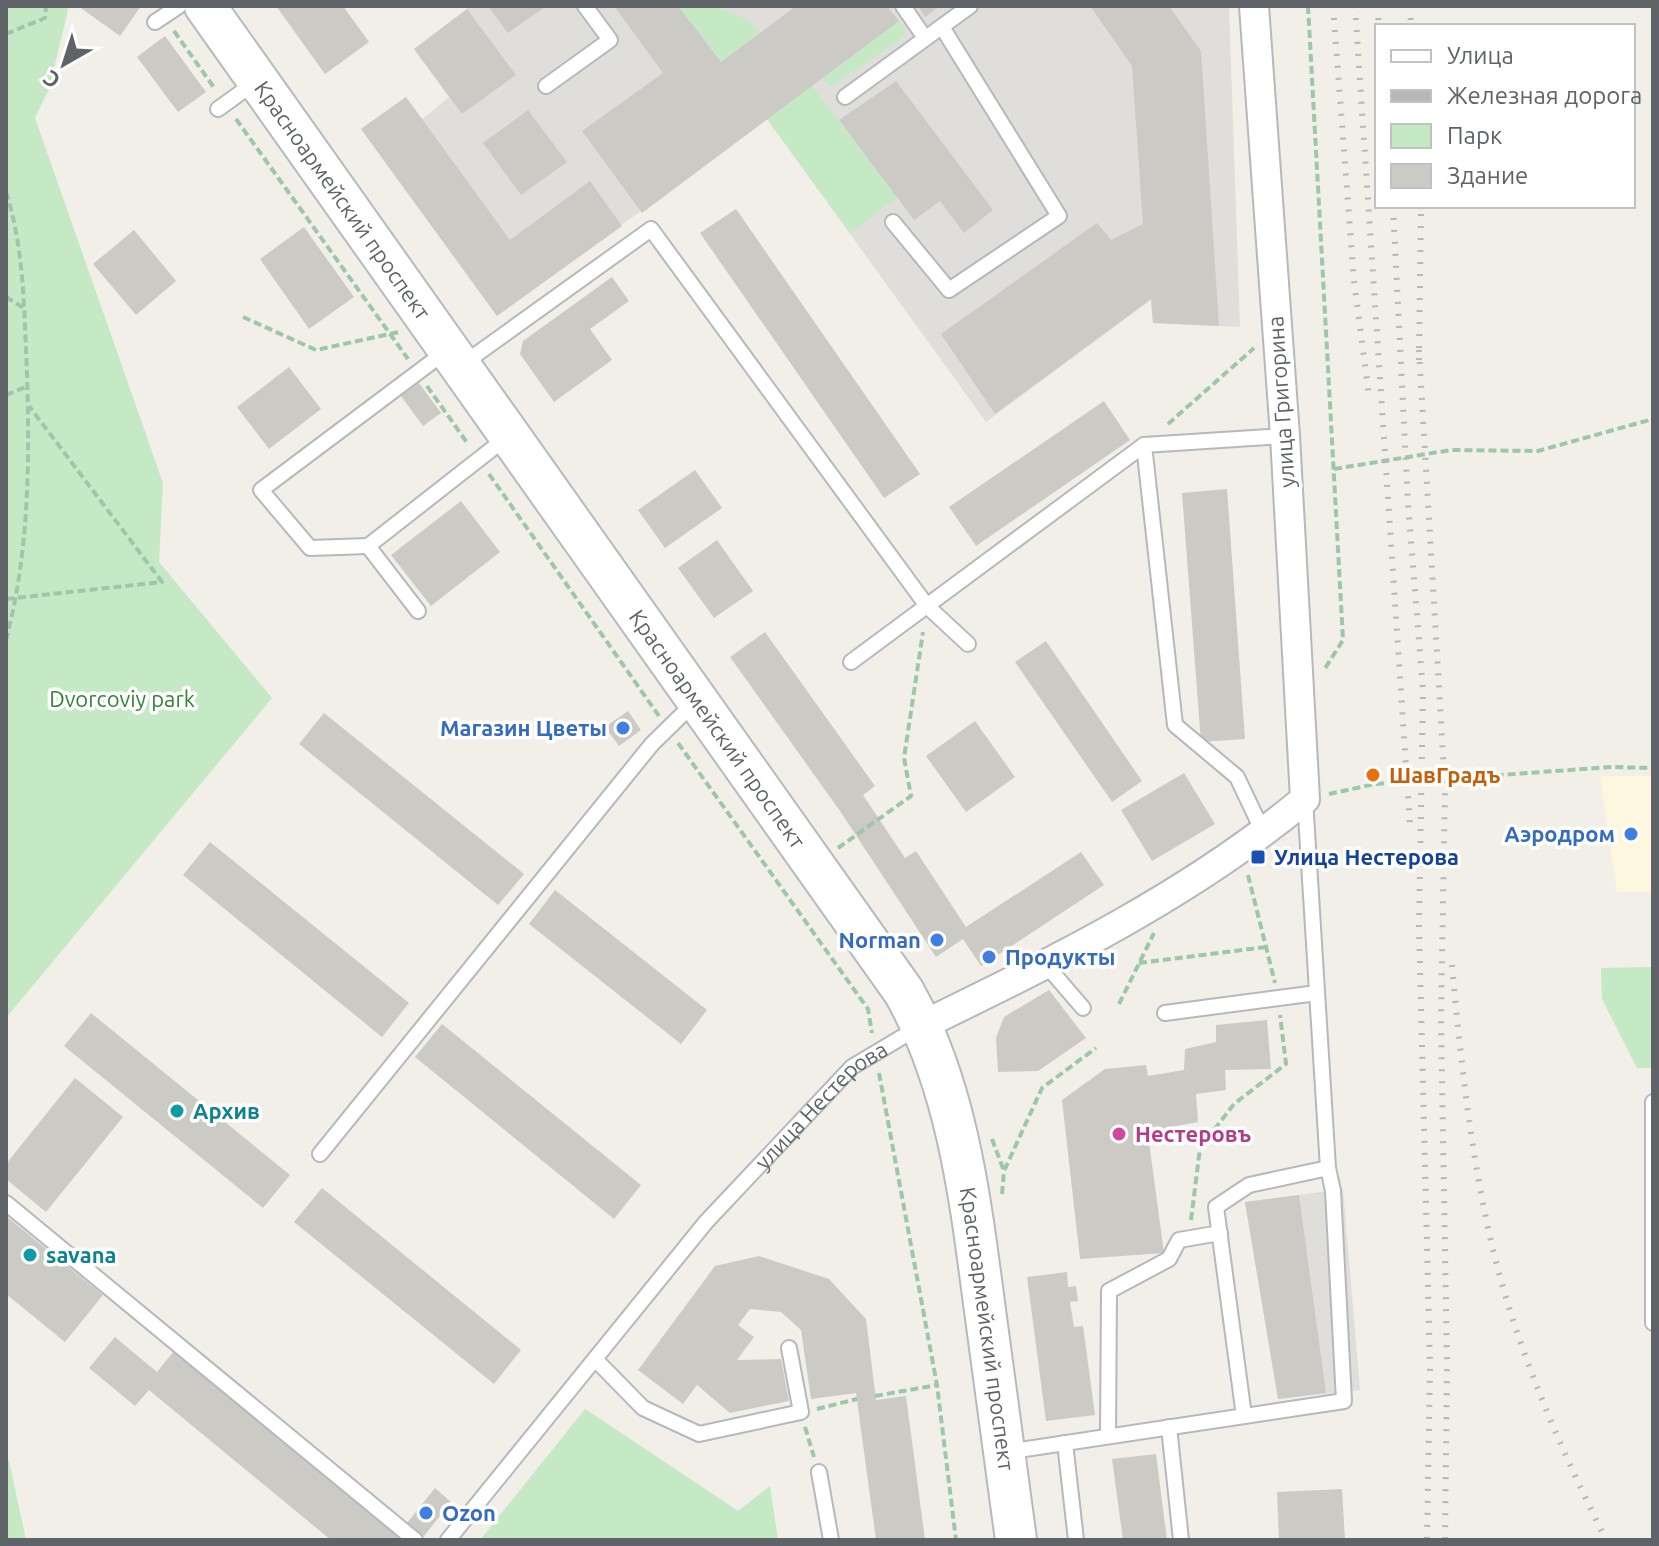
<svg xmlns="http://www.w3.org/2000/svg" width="1659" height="1546" font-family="Ubuntu,sans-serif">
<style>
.commercial{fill:#fef7e0}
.industrial{fill:#e0deda}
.green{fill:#c5e8c5}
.building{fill:#cccac5}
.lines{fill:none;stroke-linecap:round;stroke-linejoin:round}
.service-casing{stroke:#b5b8bc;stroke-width:18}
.minor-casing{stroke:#b5b8bc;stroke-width:32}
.secondary-casing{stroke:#b6babf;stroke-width:44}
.path{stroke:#9cc7a9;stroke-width:4;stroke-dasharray:8 4;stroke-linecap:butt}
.service{stroke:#fff;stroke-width:14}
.minor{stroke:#fff;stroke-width:28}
.secondary{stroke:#fff;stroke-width:40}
.rail{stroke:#b6b7b8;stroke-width:6;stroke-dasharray:2 10;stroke-linecap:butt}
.shop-dot{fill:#3f7fe0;stroke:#fff;stroke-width:3}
.food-dot{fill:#e8710a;stroke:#fff;stroke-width:3}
.transit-dot{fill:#1a4fb4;stroke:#fff;stroke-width:3}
.culture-dot{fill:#0f9aa8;stroke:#fff;stroke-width:3}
.hotel-dot{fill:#d1479c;stroke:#fff;stroke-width:3}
.labels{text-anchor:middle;stroke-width:7;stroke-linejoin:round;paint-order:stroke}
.street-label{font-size:22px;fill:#5f6368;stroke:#fff}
.park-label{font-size:22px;fill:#348238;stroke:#fff}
.shop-label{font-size:22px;font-weight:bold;fill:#366cbe;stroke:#fff;text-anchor:end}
.food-label{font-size:22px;font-weight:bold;fill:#c56008;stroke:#fff;text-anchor:start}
.transit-label{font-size:22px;font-weight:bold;fill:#164399;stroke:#fff;text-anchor:start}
.culture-label{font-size:22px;font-weight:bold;fill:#0d838f;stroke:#fff;text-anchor:start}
.hotel-label{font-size:22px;font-weight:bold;fill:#b23c85;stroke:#fff;text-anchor:start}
</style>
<rect width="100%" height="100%" fill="#f1efe8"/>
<!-- commercial -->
<path class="commercial" d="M 1600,776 L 1653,776 L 1653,892 L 1617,892 Z"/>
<!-- industrial -->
<path class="industrial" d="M 465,6 L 1229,6 L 1240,327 L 1153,323 L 1151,300 L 986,422 L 767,119 L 497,316 L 361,129 L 406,97 L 422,119 L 449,97 L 414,49 L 467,9 Z
M 1343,1189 L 1360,1390 L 1278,1399 L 1245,1202 Z"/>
<!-- green -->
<path class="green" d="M 6,6 L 69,6 L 49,89 L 35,118 L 163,483 L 159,562 L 272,698 L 6,1018 Z
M 678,6 C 708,6 741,7 760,33 L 721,62 Z
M 899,21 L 906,31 L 901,39 L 830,87 L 823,78 Z
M 812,86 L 897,197 L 850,233 L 767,119 Z
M 1653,967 L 1653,1068 L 1637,1068 L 1602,999 L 1601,968 Z
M 585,1409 L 738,1511 L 770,1486 L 778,1540 L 480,1540 Z
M 6,1458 L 9,1461 L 26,1540 L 6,1540 Z"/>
<!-- building -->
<path class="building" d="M 78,6 L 141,6 L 120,36 Z
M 276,6 L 343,6 L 369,42 L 325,74 Z
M 488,6 L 546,6 L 508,33 Z
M 614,6 L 678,6 L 721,62 L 796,6 L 887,6 L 899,21 L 642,213 L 582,131 L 663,73 Z
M 918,6 L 939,6 L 925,17 Z
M 1090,6 L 1169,6 L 1201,51 L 1219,326 L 1153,323 L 1151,299 L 995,414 L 941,334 L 1097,223 L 1111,240 L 1143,224 L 1132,66 Z
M 467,9 L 516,75 L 462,114 L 414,49 Z
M 165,36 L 206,92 L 178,112 L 137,57 Z
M 896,81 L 993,210 L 964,233 L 940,201 L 914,220 L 839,120 Z
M 406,97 L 510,240 L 590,181 L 622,226 L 497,316 L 361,129 Z
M 528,110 L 567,162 L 521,195 L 483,143 Z
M 736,209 L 920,474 L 884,498 L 700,233 Z
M 304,227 L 354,297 L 309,329 L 260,259 Z
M 134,230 L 176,281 L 136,315 L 93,264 Z
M 612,277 L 629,301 L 590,329 L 612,360 L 554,402 L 520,354 L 523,341 Z
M 289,367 L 321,409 L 269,449 L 237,407 Z
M 419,383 L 441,413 L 423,426 L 401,396 Z
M 1104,401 L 1130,440 L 976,546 L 949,507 Z
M 695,470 L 722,508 L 665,548 L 638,510 Z
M 1227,489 L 1245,739 L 1201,742 L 1182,493 Z
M 461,501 L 500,552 L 431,606 L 391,555 Z
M 717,540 L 753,591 L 714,618 L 678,568 Z
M 765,632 L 875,786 L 863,795 L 905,858 L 916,851 L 966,927 L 1081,852 L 1104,885 L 981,966 L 963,939 L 936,957 L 840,811 L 730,657 Z
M 1046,641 L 1142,781 L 1112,802 L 1015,662 Z
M 628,711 L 641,730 L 619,746 L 605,727 Z
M 324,713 L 524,874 L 498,905 L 299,744 Z
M 975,721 L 1015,777 L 966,812 L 926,756 Z
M 1184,773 L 1215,824 L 1152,861 L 1121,810 Z
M 210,842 L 409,1003 L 382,1037 L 183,875 Z
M 555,890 L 707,1010 L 681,1044 L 529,924 Z
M 1049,990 L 1086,1038 L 1038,1071 L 998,1072 L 996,1038 L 1004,1017 Z
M 91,1013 L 290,1175 L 263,1208 L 64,1046 Z
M 1267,1020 L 1271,1069 L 1225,1070 L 1226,1090 L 1196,1094 L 1198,1122 L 1171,1127 L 1173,1142 L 1149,1142 L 1164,1253 L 1080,1259 L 1062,1100 L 1105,1069 L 1146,1065 L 1148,1076 L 1184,1070 L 1185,1049 L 1216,1042 L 1216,1025 Z
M 442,1024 L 641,1185 L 614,1219 L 415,1057 Z
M 75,1078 L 123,1117 L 46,1212 L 6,1179 L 6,1164 Z
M 322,1188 L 521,1350 L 494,1384 L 294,1222 Z
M 1299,1195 L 1326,1393 L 1278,1399 L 1245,1202 Z
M 6,1216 L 103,1295 L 65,1342 L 6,1294 Z
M 759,1256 L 829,1279 L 866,1319 L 876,1400 L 906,1396 L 925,1540 L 876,1540 L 856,1393 L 811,1399 L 801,1330 L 781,1312 L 750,1309 L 738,1325 L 754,1337 L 737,1360 L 781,1359 L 789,1401 L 730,1413 L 697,1385 L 683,1404 L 638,1370 L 715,1266 Z
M 1067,1272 L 1068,1287 L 1076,1286 L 1078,1301 L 1070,1302 L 1074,1327 L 1083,1326 L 1095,1415 L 1046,1421 L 1027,1277 Z
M 115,1337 L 157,1372 L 174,1351 L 402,1540 L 331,1540 L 149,1390 L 135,1406 L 89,1368 Z
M 1156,1454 L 1167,1540 L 1123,1540 L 1112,1459 Z
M 435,1488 L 451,1502 L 424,1536 L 407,1523 Z
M 1342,1489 L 1345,1540 L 1279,1540 L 1277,1492 Z"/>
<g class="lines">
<!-- service casing -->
<g class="service-casing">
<g id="service">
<path d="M 903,6 L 925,38"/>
<path d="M 155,22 L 179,6"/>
<path d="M 546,86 L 610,40 L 585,6"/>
<path d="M 845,97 L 970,6"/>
<path d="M 218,109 L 257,81"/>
<path d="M 893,222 L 949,290 L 1059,216 L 942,27"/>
<path d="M 463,364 L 651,229 L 927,606 L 968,644"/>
<path d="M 368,546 L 310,548 L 261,490 L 445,352"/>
<path d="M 418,611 L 368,546 L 506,438"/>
<path d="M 851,662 L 1144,445"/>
<path d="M 1264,834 L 1237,777 L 1175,725 L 1144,445 L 1285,436"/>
<path d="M 1046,965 L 1083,1008"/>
<path d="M 1165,1013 L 1317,993"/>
<path d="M 1653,1102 L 1653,1323"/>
<path d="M 320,1154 L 652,744 L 695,702"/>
<path d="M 6,1203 L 415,1540"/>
<path d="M 595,1359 L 643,1408 L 699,1434 L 801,1412 L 789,1348"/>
<path d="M 1244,1416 L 1216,1207 L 1249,1185 L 1328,1168 L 1305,799"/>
<path d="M 1169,1427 L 1181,1540"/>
<path d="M 1108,1436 L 1109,1291 L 1169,1259 L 1179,1240 L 1220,1233"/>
<path d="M 1065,1443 L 1076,1540"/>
<path d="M 1006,1452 L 1344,1401 L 1333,1191 L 1328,1168"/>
<path d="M 819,1472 L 831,1540"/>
<path id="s1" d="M 448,1540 L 706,1222 L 852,1067 L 919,1027"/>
</g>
</g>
<!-- minor casing -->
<g class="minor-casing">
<path id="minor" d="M 923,1025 C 1056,960 1190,895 1305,799 L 1285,436 L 1254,6"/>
</g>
<!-- secondary casing -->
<g class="secondary-casing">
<g id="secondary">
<path id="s2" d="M 205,6 L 904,992 C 957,1086 970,1197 984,1303 C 995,1382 1006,1461 1016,1540"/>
</g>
</g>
<!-- path -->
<path class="path" d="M 1308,6 L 1343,640 L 1324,670
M 174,31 L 215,89
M 6,34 L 45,18 L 46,6
M 236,119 L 408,359
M 6,192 C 22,241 24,297 26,349 C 30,445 31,546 6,640
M 6,297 L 24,308
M 243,317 L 316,350 L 399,332
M 427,386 L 468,444
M 6,395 L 28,386
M 1168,424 L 1254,348
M 1334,469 L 1451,450 L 1538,451 L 1653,419
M 489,474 L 659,716
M 6,599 L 162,582 L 29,406
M 678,743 L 868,1009 L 872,1033
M 1329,794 L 1375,784 L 1611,767 L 1653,768
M 838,848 L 911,796 L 904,758 L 923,632
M 1248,875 L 1275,983
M 1139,963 L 1266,947
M 1119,1004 L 1154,933
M 879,1073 L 937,1385 L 956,1540
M 992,1139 L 1004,1171
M 1002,1194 L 1004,1171 L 1042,1088 L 1096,1048
M 1191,1220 L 1200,1148 L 1234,1104 L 1286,1064 L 1280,1015
M 875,1396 L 937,1385
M 817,1409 L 857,1399
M 805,1427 L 814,1457"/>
<!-- service -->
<use href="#service" class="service"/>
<!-- minor -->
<use href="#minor" class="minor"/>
<!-- secondary -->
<use href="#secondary" class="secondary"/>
<!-- rail -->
<path class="rail" d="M 1333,6 L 1354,281 L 1369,396
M 1355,6 L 1410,826
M 1377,6 L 1379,26
M 1410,6 L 1411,26
M 1393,206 L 1408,503 L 1423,691 L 1419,926 L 1430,1366 L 1427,1540
M 1419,350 L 1445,788 L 1441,1018 L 1447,1368 L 1445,1540
M 1419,360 L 1421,206
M 1452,965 C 1460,1052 1469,1138 1487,1223 C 1510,1334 1556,1439 1606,1540"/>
</g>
<!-- markers -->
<g class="shop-dot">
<circle cx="623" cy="728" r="8"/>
<circle cx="1631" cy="834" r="8"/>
<circle cx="937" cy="940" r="8"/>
<circle cx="989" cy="957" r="8"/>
<circle cx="426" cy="1513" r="8"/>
</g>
<circle class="food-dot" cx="1373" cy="775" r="8"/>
<rect class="transit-dot" x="1250" y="849" width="16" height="16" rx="4"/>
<g class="culture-dot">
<circle cx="177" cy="1111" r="8"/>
<circle cx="30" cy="1255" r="8"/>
</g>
<circle class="hotel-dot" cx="1119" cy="1134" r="8"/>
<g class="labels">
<!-- street labels -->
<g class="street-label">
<text dy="8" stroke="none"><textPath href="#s2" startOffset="238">Красноармейский проспект</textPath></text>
<text transform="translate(1281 402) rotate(-94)" y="8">улица Григорина</text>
<text dy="8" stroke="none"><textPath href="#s2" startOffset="886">Красноармейский проспект</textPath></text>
<text dy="8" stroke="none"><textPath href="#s1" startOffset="574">улица Нестерова</textPath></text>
<text dy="8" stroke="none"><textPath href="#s2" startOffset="1558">Красноармейский проспект</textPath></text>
</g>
<!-- park labels -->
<g class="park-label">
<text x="122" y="707">Dvorcoviy park</text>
</g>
<!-- shop labels -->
<g class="shop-label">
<text x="607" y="736">Магазин Цветы</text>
<text x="1615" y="842">Аэродром</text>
<text x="921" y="948">Norman</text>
<text x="1005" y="965" text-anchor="start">Продукты</text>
<text x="442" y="1521" text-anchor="start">Ozon</text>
</g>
<!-- food labels -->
<g class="food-label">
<text x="1389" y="783">ШавГрадъ</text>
</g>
<!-- transit labels -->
<g class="transit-label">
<text x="1274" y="865">Улица Нестерова</text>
</g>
<!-- culture labels -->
<g class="culture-label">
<text x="193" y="1119">Архив</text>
<text x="46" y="1263">savana</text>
</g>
<!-- hotel labels -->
<g class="hotel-label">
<text x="1135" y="1142">Нестеровъ</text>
</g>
</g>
<!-- border -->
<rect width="1659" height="1546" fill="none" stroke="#5f6368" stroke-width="16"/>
<!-- legend -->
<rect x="1375" y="24" width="260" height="184" fill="#ffffff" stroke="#bfc1c3" stroke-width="2"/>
<rect x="1391" y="50" width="40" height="12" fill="#ffffff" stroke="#bfc1c3" stroke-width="2"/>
<text x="1447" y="64" font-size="24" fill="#5f6368">Улица</text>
<rect x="1391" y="90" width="40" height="12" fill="#b6b7b8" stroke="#bfc1c3" stroke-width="2"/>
<text x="1447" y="104" font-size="24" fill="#5f6368">Железная дорога</text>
<rect x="1391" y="124" width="40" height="24" fill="#c5e8c5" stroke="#bfc1c3" stroke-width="2"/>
<text x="1447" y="144" font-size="24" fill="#5f6368">Парк</text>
<rect x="1391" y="164" width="40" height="24" fill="#cccac5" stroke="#bfc1c3" stroke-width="2"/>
<text x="1447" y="184" font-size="24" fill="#5f6368">Здание</text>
<!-- north arrow -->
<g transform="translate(64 64) rotate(219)" stroke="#ffffff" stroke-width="6" paint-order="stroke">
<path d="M0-6L14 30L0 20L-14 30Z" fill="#5f6368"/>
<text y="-12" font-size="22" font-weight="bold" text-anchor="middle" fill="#5f6368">С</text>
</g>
</svg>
